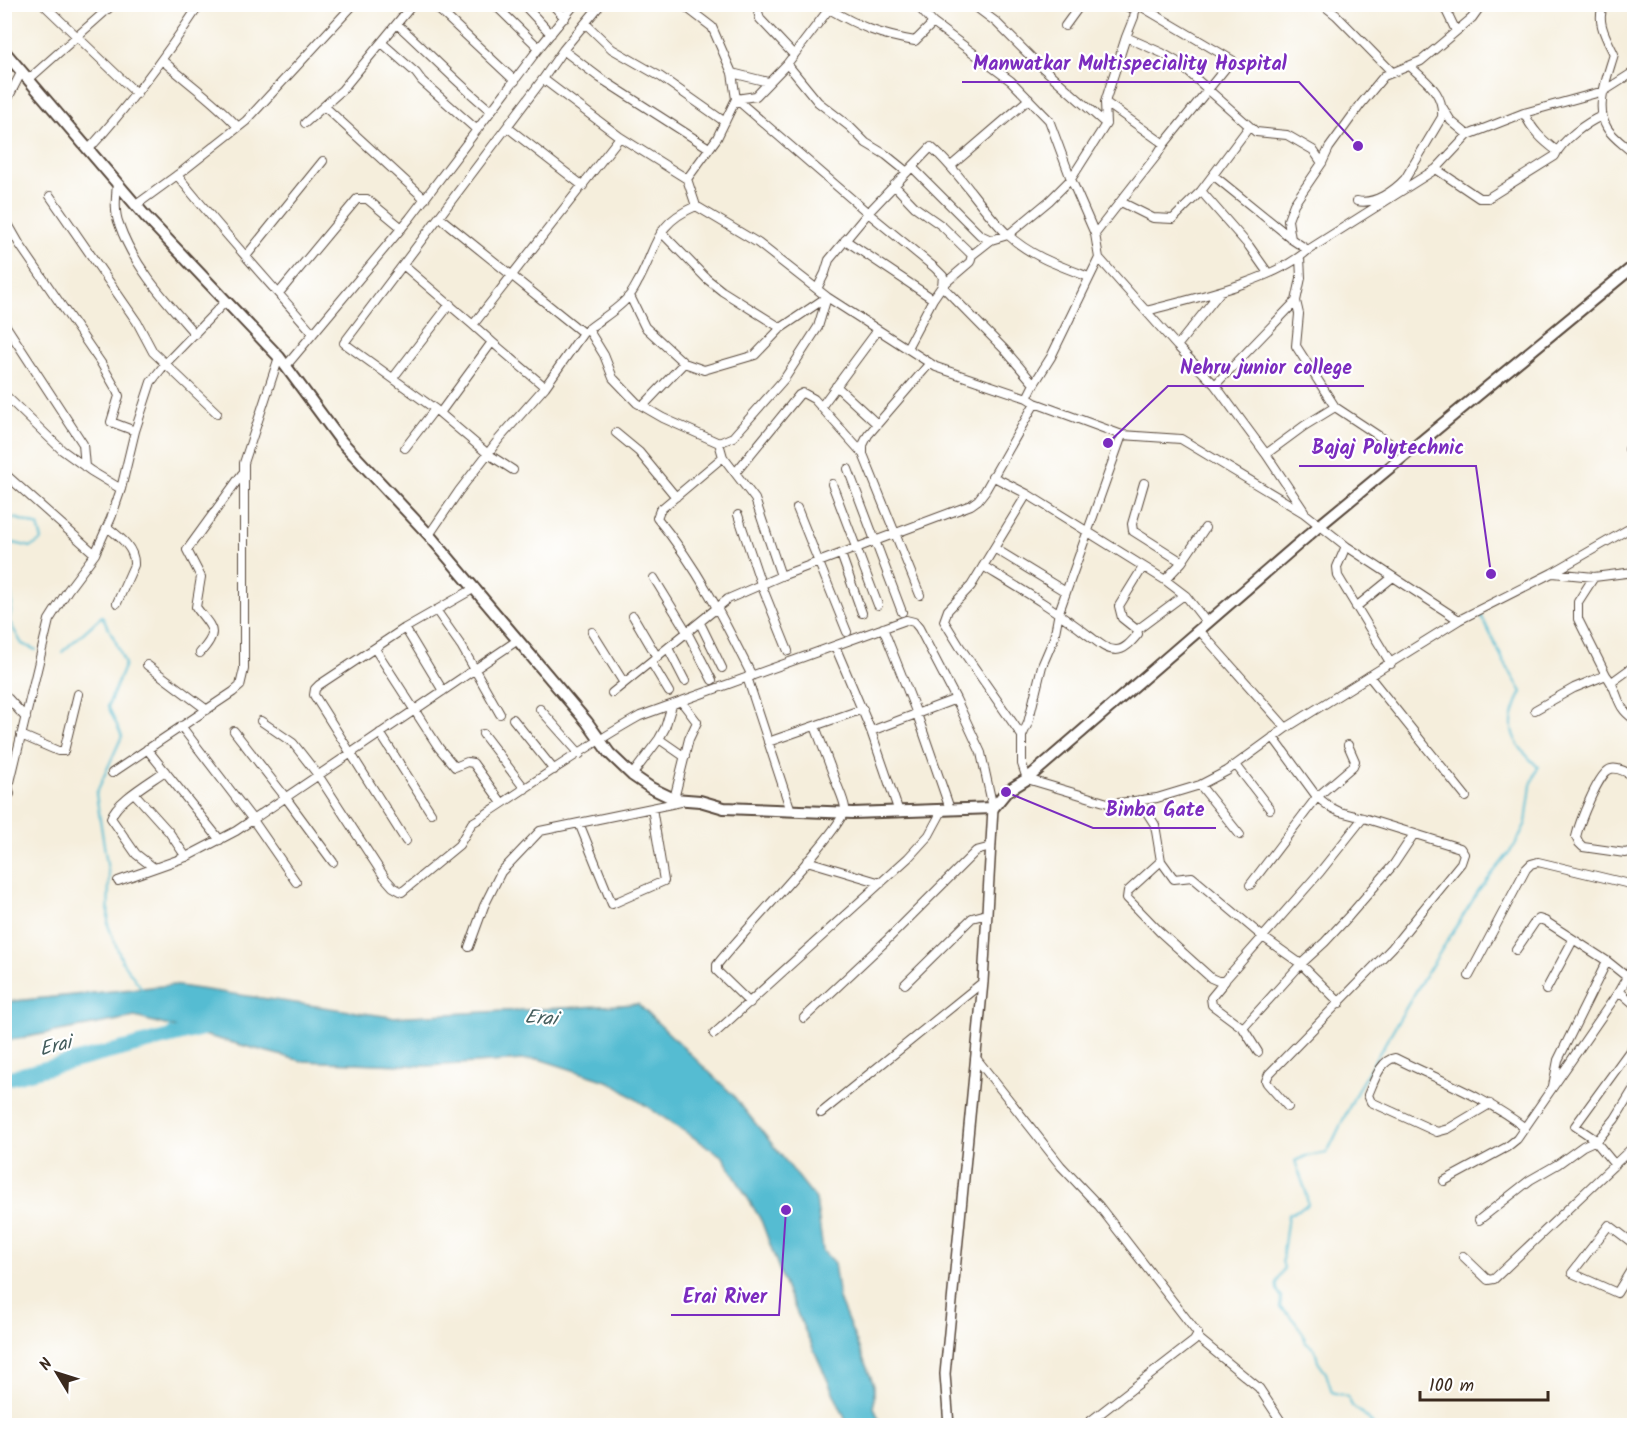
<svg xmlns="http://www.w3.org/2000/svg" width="1639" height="1430" font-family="Kalam,sans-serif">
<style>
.water{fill:#54bcd2;stroke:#487378;stroke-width:1.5}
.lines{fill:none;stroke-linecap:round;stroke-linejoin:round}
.stream{stroke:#54bcd2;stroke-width:2}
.river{stroke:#54bcd2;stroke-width:15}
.minor-casing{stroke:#57473a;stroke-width:10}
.tertiary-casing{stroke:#57473a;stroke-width:12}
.secondary-casing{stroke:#57473a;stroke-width:14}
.minor{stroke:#fff;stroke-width:8}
.tertiary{stroke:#fff;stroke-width:9}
.secondary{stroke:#fff;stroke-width:10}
.labels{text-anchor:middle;stroke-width:4.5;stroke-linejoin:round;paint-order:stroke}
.water-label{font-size:20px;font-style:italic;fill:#445d5d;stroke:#fff}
.leader{fill:none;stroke:#7b2cbf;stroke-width:2}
.callout-dot{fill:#7b2cbf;stroke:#fff;stroke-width:2}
.callout-label{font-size:20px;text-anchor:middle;font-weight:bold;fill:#7b2cbf;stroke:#fff;stroke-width:4.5;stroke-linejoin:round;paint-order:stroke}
</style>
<rect width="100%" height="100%" fill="#fff"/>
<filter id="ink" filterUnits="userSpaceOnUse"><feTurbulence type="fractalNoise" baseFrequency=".0167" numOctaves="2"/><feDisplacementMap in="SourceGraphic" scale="12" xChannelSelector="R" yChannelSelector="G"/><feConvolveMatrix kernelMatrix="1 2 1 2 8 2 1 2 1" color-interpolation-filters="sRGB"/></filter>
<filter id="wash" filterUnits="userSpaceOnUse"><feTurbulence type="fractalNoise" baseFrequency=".008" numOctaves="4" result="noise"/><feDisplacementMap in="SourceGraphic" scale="24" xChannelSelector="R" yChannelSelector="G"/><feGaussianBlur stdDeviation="1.35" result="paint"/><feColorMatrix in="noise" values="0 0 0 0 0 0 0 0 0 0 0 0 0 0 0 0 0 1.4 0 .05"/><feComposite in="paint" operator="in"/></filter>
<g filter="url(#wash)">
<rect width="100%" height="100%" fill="#f5eedc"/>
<!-- water -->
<path class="water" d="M 172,985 L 391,1017 L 638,1004 L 732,1094 L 816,1199 L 823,1251 L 834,1263 L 839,1299 L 874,1385 L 874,1407 L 881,1425 L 848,1425 L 787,1291 L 761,1220 L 723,1157 L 610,1082 L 539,1059 L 427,1066 L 302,1061 L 135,1017 L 5,1041 L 5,1002 Z"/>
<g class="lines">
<!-- stream -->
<path class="stream" d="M 4,519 L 15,518 L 38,526 L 42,540 L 31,547 L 14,543 L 4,545
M 4,581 C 15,594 12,606 9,621 L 22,644 L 36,650
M 62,652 L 102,616 L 115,640 L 125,664 L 108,706 L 122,736 L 96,794 L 109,877 L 108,925 L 123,963 L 143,990
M 169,1026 L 176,1035
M 1374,1426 L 1367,1417 L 1352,1406 L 1348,1397 L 1332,1392 L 1326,1373 L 1318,1362 L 1315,1349 L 1306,1343 L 1303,1333 L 1290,1315 L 1280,1308 L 1282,1297 C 1272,1286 1278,1280 1284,1268 L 1282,1261 L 1288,1215 L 1308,1205 L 1306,1192 L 1295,1161 L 1306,1156 L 1327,1153 L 1359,1087 L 1422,981 L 1478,892 L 1515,845 L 1526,823 L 1531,785 L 1538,767 C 1510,741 1504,726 1522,692 L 1504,662 L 1480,613"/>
<!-- river -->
<path class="river" d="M 4,1079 L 208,1027"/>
</g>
</g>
<g filter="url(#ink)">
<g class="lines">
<!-- minor casing -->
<g class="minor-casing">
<path id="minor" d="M 43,4 L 137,94
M 433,4 L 515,81
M 494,4 L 539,48
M 523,4 L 551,34
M 552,4 L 565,18
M 601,4 L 563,50 L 543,79 L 620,137 L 687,179
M 682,4 L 712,27 L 732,73 L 736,99 L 717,138 L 687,179 L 696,206 L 758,243 L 827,297 L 936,367 L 1027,398 L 1035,403 L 1122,435 L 1181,439 L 1304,513 L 1346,546 L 1459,620
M 756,4 L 760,19 L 794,55
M 916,4 L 933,23 L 1011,81 L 1049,120 L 1071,179 L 1095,234 L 1099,258 L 1177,346 L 1215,385 L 1266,454 L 1304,511
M 972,4 L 996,22 L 1034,60 L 1106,124
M 1121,4 L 1136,10
M 1322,4 L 1336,15 L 1392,72
M 1443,4 L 1456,31
M 1604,4 C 1595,21 1607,39 1614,54 C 1608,75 1594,107 1607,128 C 1613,138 1626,146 1634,154
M 397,24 C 429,53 458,84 491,111
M 586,24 L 612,49 L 661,77 L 725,122
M 1065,26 L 1081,4
M 1126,37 L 1162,53 L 1176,61 L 1256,132 L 1287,135 L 1313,150 L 1322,163
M 382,43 L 416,73 L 422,81 L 477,130
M 563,50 L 600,78 L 709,148
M 162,60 C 188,83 215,101 238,127
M 787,64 L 818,102 L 849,126 L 866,143 L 886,155 L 907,172
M 732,73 L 768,82
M 29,79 L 109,8 L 108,4
M 736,99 L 868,213 L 935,268 L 943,276 L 942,286 L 1005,350 L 1034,384
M 736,99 L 756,96 L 787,64 L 829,9 C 860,27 880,35 915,41 L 933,23
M 1105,102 L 1164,144
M 4,106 L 22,71
M 324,106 L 425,199
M 1443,108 L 1451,121 L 1468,135
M 1524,113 C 1532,130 1542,140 1557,151
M 305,123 L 342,90 L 413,4
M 507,127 L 583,186
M 89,149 C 131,103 165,57 200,4
M 951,166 L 1029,99
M 912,167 L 980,235 L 991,240
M 1436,169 L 1479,198 L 1488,198 L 1555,156 C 1561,141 1587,122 1602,116
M 177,175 C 220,229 267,280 312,332
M 1213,175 L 1291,238
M 117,183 C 116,196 114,212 119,224 C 134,267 165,300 195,334
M 894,185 L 915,207 L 942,226 L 972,255
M 1201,191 L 1249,246 L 1268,273
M 50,196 L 137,322 L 153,352 L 217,413
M 1357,201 C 1374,205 1394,191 1405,179 L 1442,117 C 1444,92 1426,82 1410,66
M 1121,202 L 1153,218 L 1173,219 L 1201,191 L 1249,127
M 136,205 L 184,170 L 246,121 L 354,4
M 4,217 L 20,245 L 101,363 L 116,389 L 119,396 L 111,422 L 135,431
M 661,232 L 707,279 L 722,291 L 781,328
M 1095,234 L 1157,155 L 1164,144 L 1232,60 L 1137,4
M 845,240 L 933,299
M 1308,250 L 1291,239 L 1288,220 L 1294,204 L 1322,163 L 1329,148 L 1361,104 L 1384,76 L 1421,61 L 1472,18 L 1482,4
M 247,255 L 323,161
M 1300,257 L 1301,278 L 1296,301 L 1299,314 L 1296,346 L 1335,407 L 1406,454
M 403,265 L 473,325 L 620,137
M 817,289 L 825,273 L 829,260 L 868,213 L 931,147 C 961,173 980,208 1007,234 C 1030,256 1060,266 1089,277
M 279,293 L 357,199 L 367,199 L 402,228
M 630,296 L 645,327 L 684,363
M 1146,311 C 1191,299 1274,281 1308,250 L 1436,169 L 1468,135 L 1524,113 L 1604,91 L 1634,72
M 4,323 L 83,444 L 85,467
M 588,329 L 604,355 L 613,378 L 637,403 L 663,418 L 719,443 L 723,457 L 755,499 L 781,576 L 728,599 L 612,693
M 586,331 C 599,320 618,310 629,296 C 633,292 636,285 639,280 C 658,245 654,224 696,206
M 492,342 L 545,387
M 1177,346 L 1221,291
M 907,348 L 933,299 L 942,286 L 970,262 L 972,255 L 991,240 L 1008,235 L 1049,201 L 1071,179 L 1106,124 L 1105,102 L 1126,37 L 1134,17 L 1136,4
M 286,366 L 410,218 L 539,48 L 575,4
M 393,378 L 450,304
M 1215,385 L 1296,301
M 836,386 L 877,424
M 4,394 L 62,450 L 91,471 L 121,489
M 1027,398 L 1034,384 L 1051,357 L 1099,258
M 643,406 L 684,363 L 704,370 L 755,355 L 781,328 L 827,297 L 818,327 L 785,378 L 733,437 L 719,443
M 821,407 L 878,330
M 440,413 L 492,342 L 473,325
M 616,433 L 639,452 L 676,497
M 1122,435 L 1059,612 L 1054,638 L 1042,666 L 1028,723 L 1022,736 L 1022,764 L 1027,779 L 1111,804 L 1157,798 L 1200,785 L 1227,771 L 1286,728 L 1459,620 L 1552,573 L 1634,526
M 405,448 L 435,409
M 1629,449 L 1634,458
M 1266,454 L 1304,426 L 1335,407
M 723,457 L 660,510 L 657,518 C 698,568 723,618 752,676
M 848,469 L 902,612
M 513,470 L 488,454 L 435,409 L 344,343 L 543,79
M 736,472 L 799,395 L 803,393 L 814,399 L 863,454
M 4,473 L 95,554
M 992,476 L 1027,494 L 1165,580 L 1186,596 L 1207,623
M 1144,483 L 1132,524 L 1133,531 L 1182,562
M 832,484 L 878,605
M 797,508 L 847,632
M 738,515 L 761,584 L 788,651
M 107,527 C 120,537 135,548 134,565 L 117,603
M 429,535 L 459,491 L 499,439 L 545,387 L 583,333 L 439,217
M 1346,546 L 1337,567 L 1338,576 L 1391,664
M 994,548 L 1066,592
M 841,554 L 862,613
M 983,566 C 1019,588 1055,609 1088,635 C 1097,641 1105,650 1116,650 C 1125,650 1132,641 1138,634 L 1137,630 L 1184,595
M 1553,573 L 1594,577 L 1634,572
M 781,576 L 971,505 L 978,500 L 985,491 L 1035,403
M 1594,577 L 1578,602 L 1578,619 L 1606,675 C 1620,692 1614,706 1634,719
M 654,578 L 687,632 L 712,680
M 1165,580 L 1182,562 L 1205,528
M 920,595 L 863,454 L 863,445 L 868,435 L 930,363
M 1356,607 L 1393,577
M 436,610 L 462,647 L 500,714
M 633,616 L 657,657
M 700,623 L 722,668
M 405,628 L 443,691
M 883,628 L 917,714 L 950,809
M 1137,630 L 1122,618 L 1119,606 L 1143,567
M 1199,630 L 1286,728
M 592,632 L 624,683
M 835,646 L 871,731 L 899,812
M 668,648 L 685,681
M 375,649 L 439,748 L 455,767 L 467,762 L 473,763 L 502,803
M 200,653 C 221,630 211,628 196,607 L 201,577 L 187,550 L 242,474
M 651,662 L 669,692
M 147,665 L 207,710
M 1369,676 L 1466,797
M 747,677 L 791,811
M 1612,682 L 1634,666
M 4,694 L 26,718
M 540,709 L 580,754
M 1535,710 L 1574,688 L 1606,675
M 513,719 L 554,770
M 261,721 L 293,743 L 318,775 L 385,878 L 393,887 L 402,892 L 459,845 L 472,823 L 477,820 C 531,785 584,747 640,716 L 906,620 L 914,622 L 919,628 L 956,699 L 981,753 L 993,808
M 181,726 L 253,820 L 296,882
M 234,731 L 286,798 L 333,862
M 871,731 L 956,699
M 380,733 L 431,813
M 483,734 L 525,789
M 21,735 L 58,751 L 64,751 L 78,694
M 1022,736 L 960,647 L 944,621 L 948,610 L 971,586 L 1027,494
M 1273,737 L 1317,797 L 1330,807 L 1340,812 L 1367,819 L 1460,848 L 1464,854 L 1461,863 L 1392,948 L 1269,1074 L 1266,1081 L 1267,1083 L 1288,1107
M 659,739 L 685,757
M 768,742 L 863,709
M 147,749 L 220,840
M 1236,765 L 1270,809
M 112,773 L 233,692 L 240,686 L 244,669 L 244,463 L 279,357
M 632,775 L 659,739 L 665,728 L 672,705
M 1634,776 C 1628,773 1618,767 1611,769 C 1599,771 1579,824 1576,837 L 1579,843 L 1583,847 L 1625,853 L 1634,851
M 1200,785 L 1240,835
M 4,786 L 10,782 L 49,620 L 68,590 L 95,554 L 111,518 L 121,489 L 135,431 L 151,382 L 165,364 L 226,301
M 134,793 L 169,832 L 186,857
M 674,799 L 689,739 L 697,722 L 681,701
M 1139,800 L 1155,825 L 1161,861 L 1174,879 L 1192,877 L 1263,937 L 1301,964 L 1340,1003
M 4,801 L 10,794 L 8,785
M 579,823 L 612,904 L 664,881 L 652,808
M 406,841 L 314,695 L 315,689 L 319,685 L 405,628 L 475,588
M 807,861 L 881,883
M 1161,861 L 1128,891 L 1127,898 L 1160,932 L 1211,978 L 1218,981 L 1224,981 L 1320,872 L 1363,818
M 154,868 L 136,854 L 111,818 C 116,801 150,782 165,771
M 118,881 L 186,857 L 236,831 L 518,640
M 1250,885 L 1317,797 L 1353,766 L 1355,761 L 1348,745
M 469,947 L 484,906 L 501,872 L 540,831 L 681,802
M 1516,950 L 1535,922 L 1539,919 L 1545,921 L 1607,961 L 1627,977 L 1619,991 L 1634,1004
M 1469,976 L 1526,869 L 1531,864 L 1538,862 L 1634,885
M 1225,981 L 1211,998 L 1212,1005 L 1243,1028 L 1258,1052
M 905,984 L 972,918 L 987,914
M 1546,990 L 1573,940
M 750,1003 L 717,971 L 717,965 C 734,941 846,826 845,808 C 844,800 839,790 836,782 C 829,763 822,745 815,726
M 804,1018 L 886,941 L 976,851 L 991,847
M 1243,1028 L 1301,964 L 1325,942 L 1349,916 L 1394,864 L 1414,834
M 714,1034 L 908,858 L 929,835 L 943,809
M 976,1058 L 1061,1166 L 1099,1206 L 1198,1334 L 1194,1341 L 1084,1426
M 1553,1086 L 1558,1060 L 1607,961
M 1490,1104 L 1448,1129 L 1437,1132 L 1371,1102 L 1368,1095 C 1374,1082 1380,1060 1395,1058 C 1439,1080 1487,1098 1525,1128
M 821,1113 L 983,982
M 1596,1140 L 1575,1126 L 1634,1045
M 1615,1165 L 1596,1142 L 1615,1119 L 1634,1088
M 1444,1181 L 1507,1147 L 1517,1139 L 1622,987 L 1634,964
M 1633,1191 L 1634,1192
M 1479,1220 L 1530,1180 L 1558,1164 L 1583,1146 L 1596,1140
M 1634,1244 L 1609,1225 L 1572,1273 L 1617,1293 L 1634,1265
M 1463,1256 L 1488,1280 L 1494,1279 L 1634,1146
M 1197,1337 L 1259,1388 L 1284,1426"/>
</g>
<!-- tertiary casing -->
<g class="tertiary-casing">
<path id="tertiary" d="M 949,1426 L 945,1374 L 983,982 L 993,808"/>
</g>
<!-- secondary casing -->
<g class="secondary-casing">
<path id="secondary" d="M 4,51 L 146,217 L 279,357 L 341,441 L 429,535 L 587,722 L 609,753 L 632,775 L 651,788 L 674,799 L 700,801 L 724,808 L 853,813 L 993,808 L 1006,792 L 1027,779 L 1319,526 L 1634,266"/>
</g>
<!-- minor -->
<use href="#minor" class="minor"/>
<!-- tertiary -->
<use href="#tertiary" class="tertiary"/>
<!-- secondary -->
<use href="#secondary" class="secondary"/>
</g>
</g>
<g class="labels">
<!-- water labels -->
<g class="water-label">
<text transform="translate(541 1017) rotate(4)" y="7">Erai</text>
<text transform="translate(55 1045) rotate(-14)" y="7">Erai</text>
</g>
</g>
<!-- callouts -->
<path class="leader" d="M1358 146L1299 82H962M1108 443L1168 386H1364M1491 574L1476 466H1299M1006 792L1093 828H1216M786 1210L779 1315H671"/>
<g class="callout-dot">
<circle cx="1358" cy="146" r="6"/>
<circle cx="1108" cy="443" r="6"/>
<circle cx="1491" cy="574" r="6"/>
<circle cx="1006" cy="792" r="6"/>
<circle cx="786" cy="1210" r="6"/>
</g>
<g class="callout-label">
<text x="1130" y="70">Manwatkar Multispeciality Hospital</text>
<text x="1266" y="374">Nehru junior college</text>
<text x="1388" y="454">Bajaj Polytechnic</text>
<text x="1155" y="816">Binba Gate</text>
<text x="725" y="1303">Erai River</text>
</g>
<!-- margin -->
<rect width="1639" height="1430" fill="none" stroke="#fff" stroke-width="24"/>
<!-- north arrow -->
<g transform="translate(57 1373) rotate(308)" stroke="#ffffff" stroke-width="4.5" paint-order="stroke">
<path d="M0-4.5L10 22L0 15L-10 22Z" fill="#3b2a1e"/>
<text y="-9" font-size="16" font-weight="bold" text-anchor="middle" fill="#3b2a1e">N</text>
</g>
<!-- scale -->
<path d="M1420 1391v9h128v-9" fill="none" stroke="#3b2a1e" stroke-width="3"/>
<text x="1429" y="1391" font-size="18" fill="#3b2a1e" stroke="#ffffff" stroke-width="4.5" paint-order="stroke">100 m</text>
</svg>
